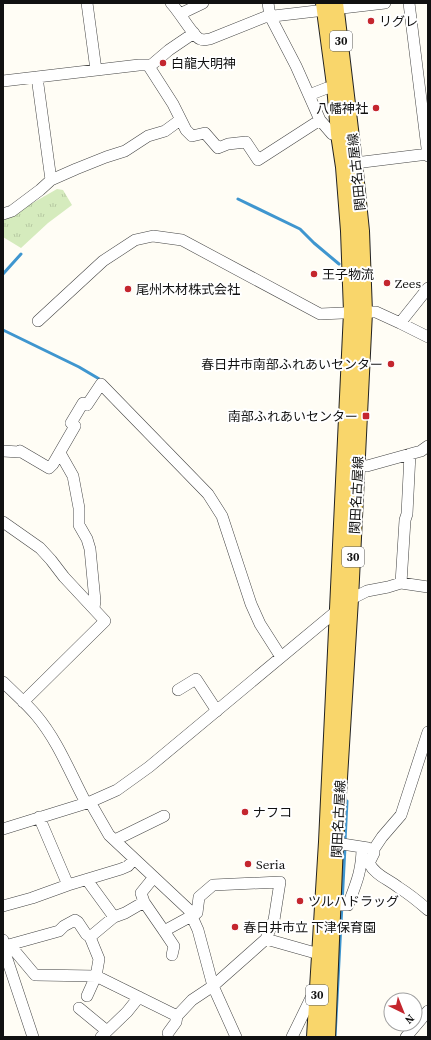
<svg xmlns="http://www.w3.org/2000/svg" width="431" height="1040" font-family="'Source Serif 4','Noto Sans JP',serif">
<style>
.grass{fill:url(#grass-tufts)}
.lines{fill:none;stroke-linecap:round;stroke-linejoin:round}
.stream{stroke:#3f96cf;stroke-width:3}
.minor-casing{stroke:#444;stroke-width:12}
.major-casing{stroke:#222;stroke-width:16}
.minor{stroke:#fff;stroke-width:11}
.major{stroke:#f9d66b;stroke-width:14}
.poi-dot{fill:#c4262e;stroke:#fff;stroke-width:1.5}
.labels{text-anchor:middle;stroke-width:4;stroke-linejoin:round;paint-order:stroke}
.shield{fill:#fff;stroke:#585858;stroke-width:1}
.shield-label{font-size:12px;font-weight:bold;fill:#111}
.poi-label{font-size:13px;fill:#111;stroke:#fff;text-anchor:start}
.street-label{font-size:13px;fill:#111;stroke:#fff}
</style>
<defs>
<pattern id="grass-tufts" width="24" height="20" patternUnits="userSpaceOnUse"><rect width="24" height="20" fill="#d5ebbd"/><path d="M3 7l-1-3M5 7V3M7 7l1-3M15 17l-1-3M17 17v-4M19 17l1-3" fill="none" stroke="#b6c8a1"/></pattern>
</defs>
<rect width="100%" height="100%" fill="#fffdf5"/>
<!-- grass -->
<path class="grass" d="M 57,189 L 63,190 L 72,205 L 48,223 L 21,248 L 3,237 L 3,220 Z"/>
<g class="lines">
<!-- stream -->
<path class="stream" d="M 238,199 L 300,229 L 314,243 L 339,264
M 3,274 L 21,254
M 3,330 L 79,367 L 101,380
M 345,841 L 347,801
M 335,1037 L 345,847"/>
<!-- minor casing -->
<g class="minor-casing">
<path id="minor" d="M 87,3 L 96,70
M 171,3 C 179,11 193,36 200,39 C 204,41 207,39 210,39 L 265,17 L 385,3
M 268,3 L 270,16 L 296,66 L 320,120 L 332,134 L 338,134
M 409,3 L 428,156
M 180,14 L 203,3
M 149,67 L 169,50 L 194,33
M 37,77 L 51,180
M 3,81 L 139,65 L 148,65 L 173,104 L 186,130 L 192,136 L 205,133 L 218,148 L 228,144 L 246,142 L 258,160 L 320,120
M 309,95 L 327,88
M 355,163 L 428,154
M 3,214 L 12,211 L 40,190 L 51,180 L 76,169 L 106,157 L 125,151 L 148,136 L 165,131 L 180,120
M 38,321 L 103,261 L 135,240 L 153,236 L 182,240 L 320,314 L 365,312 L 376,312 L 400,323 L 428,337
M 400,323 L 428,288
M 3,451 L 19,452 L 20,451 L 49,468 L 53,464 L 75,426 L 71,423 L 83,403 L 87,405 L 101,384 L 208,494 L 222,516 L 251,604 L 260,624 L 281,657
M 60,453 L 73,476 L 79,508 L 79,525 L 87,539 L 90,549 L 95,601 L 94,608
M 357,465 L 367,466 L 421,451 L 428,446
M 3,522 L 40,548 L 51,560 L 64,577 L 105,621 L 23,702
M 401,583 L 405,520 L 407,514 L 410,454
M 3,682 C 14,693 26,703 36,715 C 58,741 70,773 86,803
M 178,690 L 196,679 L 217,711
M 428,732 L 401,815 L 382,837 L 374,849 L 374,853 L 369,863 C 375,875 388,879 398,887 C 409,894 419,902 428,910
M 90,802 L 109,835 L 189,910 L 198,930 L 213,986 L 236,1037
M 39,817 L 68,885
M 3,829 L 90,802 L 117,790 L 149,767 L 351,599 L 367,591 L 388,587 L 401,583 L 428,587
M 115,840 L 164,816
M 336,843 L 368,848
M 154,877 L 141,893 L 144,902 L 164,931 L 174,946 L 172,955
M 87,880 L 114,917
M 334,905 L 348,905 C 356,884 362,871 362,847
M 3,906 L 32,898 L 68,885 L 121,869 L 128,866 L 134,859
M 164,931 L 197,913 L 199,897 L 213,885 L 280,882 L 274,920 L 266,939 L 213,986 L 192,1000 L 177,1016 L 176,1022 L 168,1033
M 90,937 L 114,917 L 125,913 L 144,902
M 266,939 L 319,954
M 3,940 L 5,946 L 5,953 L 33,1037
M 8,945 L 14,950 L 35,975 L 96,976 L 177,1016
M 5,946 L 59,931 L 64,926 L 75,920 L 78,922 L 86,934 L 90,937 L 99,959 L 96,976 L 87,996
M 79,1008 L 107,1031
M 101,1037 L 127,1012 L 139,997
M 292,1037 L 311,998 L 316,989
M 406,1037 L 428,1011"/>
</g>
<!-- major casing -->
<g class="major-casing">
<path id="major" d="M 314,1037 L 326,842 L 351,312 L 348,231 L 343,167 L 338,134 L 334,85 L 323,3
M 328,1037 L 336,843 L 351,599 L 365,312 L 362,231 L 355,163 L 336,3"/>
</g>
<!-- minor -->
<use href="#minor" class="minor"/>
<!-- major -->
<use href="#major" class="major"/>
</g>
<!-- markers -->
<g class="poi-dot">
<circle cx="371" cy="21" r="4"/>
<circle cx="163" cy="63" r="4"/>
<circle cx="376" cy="108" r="4"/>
<circle cx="314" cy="274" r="4"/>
<circle cx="387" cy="283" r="4"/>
<circle cx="128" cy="289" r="4"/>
<circle cx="391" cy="364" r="4"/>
<rect x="362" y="412" width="8" height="8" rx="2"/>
<circle cx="245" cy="812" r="4"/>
<circle cx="248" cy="864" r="4"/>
<circle cx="300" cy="901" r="4"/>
<circle cx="235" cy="927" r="4"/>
</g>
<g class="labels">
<!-- shield labels -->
<g class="shield">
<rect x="330" y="31" width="22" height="20" rx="3"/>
<rect x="342" y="547" width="22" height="20" rx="3"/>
<rect x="306" y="985" width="22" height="20" rx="3"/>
</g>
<g class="shield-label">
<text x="341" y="45">30</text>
<text x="353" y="561">30</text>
<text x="317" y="999">30</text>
</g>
<!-- poi labels -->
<g class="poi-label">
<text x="379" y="26">リグレ</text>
<text x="171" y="68">白龍大明神</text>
<text x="368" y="113" text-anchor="end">八幡神社</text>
<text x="322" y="279">王子物流</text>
<text x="395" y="288">Zees</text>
<text x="136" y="294">尾州木材株式会社</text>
<text x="383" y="369" text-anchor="end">春日井市南部ふれあいセンター</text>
<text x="358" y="421" text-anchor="end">南部ふれあいセンター</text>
<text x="253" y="817">ナフコ</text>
<text x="256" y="869">Seria</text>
<text x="308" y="906">ツルハドラッグ</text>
<text x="243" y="932">春日井市立 下津保育園</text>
</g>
<!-- street labels -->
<g class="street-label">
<text transform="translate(356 172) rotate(-96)" y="5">関田名古屋線</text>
<text transform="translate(356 495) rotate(-87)" y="5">関田名古屋線</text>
<text transform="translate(338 819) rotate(-87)" y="5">関田名古屋線</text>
</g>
</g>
<!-- border -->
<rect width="431" height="1040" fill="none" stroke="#111111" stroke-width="8"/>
<!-- north arrow -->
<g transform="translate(403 1012) rotate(137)"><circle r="19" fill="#ffffff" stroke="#a0a0a0"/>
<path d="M0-3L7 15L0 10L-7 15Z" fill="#c4262e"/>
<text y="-6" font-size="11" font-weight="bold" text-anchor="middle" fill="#111111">N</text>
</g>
</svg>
